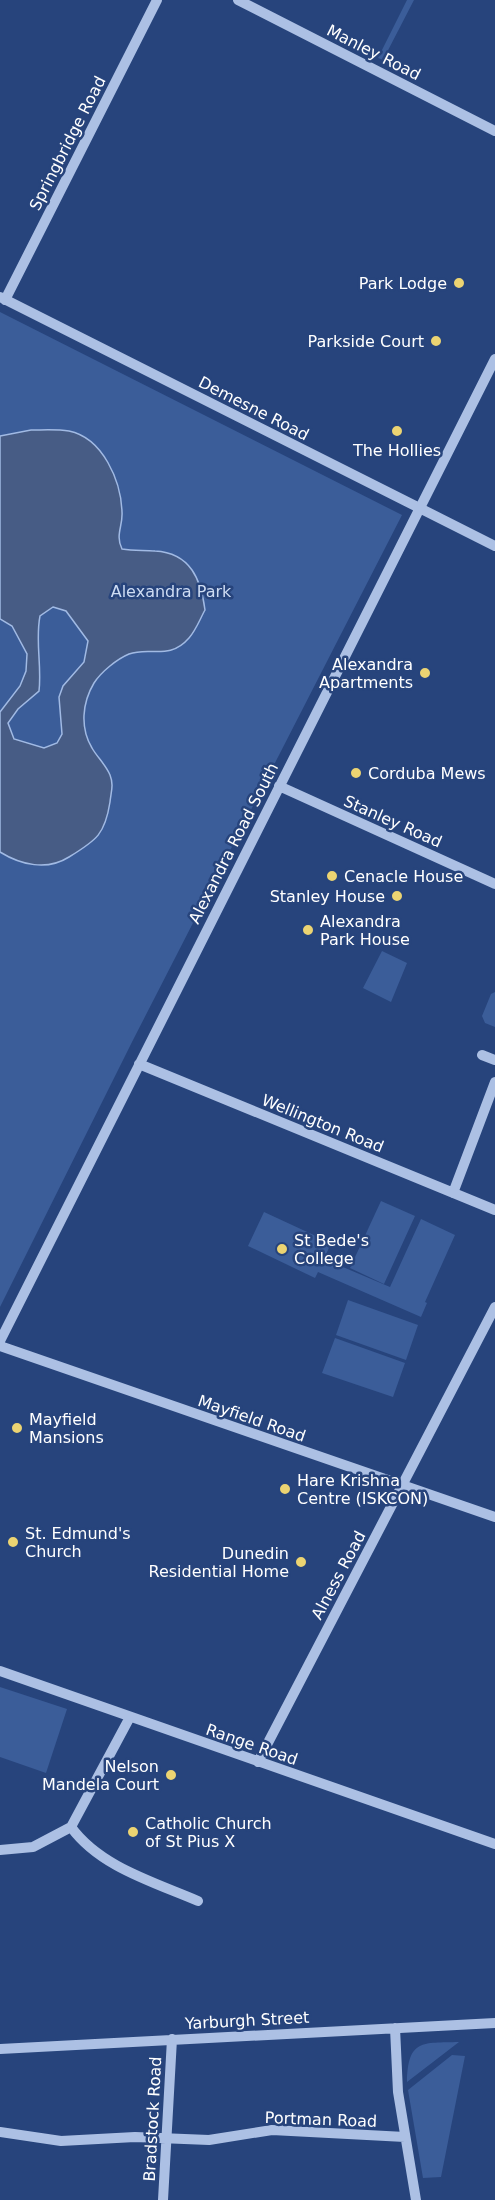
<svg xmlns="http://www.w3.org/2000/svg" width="495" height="2200" font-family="'DejaVu Sans',sans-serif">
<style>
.green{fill:#3b5d99}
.water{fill:#475c85;stroke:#a1bae4;stroke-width:1.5;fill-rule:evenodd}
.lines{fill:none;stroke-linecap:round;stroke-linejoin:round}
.minor{stroke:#acc0e4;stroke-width:10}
.poi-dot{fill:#ecd472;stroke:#27447c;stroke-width:2}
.labels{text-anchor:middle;stroke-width:5;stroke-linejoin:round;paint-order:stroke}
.street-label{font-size:16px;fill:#fff;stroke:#27447c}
.poi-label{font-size:16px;fill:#fff;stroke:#27447c;text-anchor:start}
.park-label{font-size:16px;fill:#cedcf3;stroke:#27447c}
</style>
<rect width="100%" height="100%" fill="#27447c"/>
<!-- green -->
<path class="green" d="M 407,0 L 414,0 L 383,60 L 378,58 Z
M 0,312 L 402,515 L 132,1042 L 0,1307 Z
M 382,951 L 407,963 L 391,1002 L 363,988 Z
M 495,992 L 495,1027 L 485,1023 L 482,1016 L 491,994 Z
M 381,1201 L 415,1216 L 384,1284 L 350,1268 Z
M 264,1212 L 331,1243 L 324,1259 L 390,1287 L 421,1219 L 455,1235 L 425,1302 L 427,1303 L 421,1317 L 318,1272 L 315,1278 L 248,1246 Z
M 348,1300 L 418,1325 L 406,1360 L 336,1335 Z
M 335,1338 L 405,1363 L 393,1397 L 322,1373 Z
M 0,1687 L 67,1709 L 46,1773 L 0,1757 Z
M 459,2042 L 407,2082 C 408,2039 422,2043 459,2042 Z
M 452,2055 L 465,2056 L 441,2177 L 423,2178 L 408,2090 Z"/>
<!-- water -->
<path class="water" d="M 31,430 C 43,430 57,429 69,431 C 103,438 121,481 122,512 C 123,526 115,535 122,549 C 134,551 144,550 155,551 C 191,553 201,580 205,610 C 200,619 196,630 189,638 C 169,661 150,646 129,654 C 117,659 101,672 94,683 C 82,703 80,728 92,748 C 97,757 106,765 110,775 C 114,785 111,792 110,802 C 105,834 97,840 69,857 C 47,871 21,865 0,852 L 0,712 L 20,686 L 26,671 L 27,654 L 12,626 L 0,619 L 0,436 ZM 53,607 L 66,611 L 88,641 L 84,662 L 63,686 L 59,697 L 62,734 L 57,743 L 44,748 L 14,739 L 8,723 L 18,709 L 39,691 C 42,665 35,641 40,616 Z"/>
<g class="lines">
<!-- minor -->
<path class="minor" d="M 238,0 L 495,131
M 0,297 L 495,546
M 5,300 L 157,0
M 279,786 L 495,884
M 482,1055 L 495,1060
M 139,1064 L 495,1210
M 453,1193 L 495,1082
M 0,1341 L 495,359
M 0,1346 L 495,1517
M 0,1671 L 495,1844
M 258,1762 L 495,1307
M 71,1827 C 100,1867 154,1882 198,1901
M 0,1850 L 33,1847 L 71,1827 L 130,1717
M 395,2028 L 398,2092 L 416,2200
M 0,2049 L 495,2023
M 0,2132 L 61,2141 L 135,2137 L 209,2140 L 272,2130 L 405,2137
M 163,2200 L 172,2039"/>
</g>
<!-- markers -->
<g class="poi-dot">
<circle cx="459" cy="283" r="6"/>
<circle cx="436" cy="341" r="6"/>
<circle cx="397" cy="431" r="6"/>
<circle cx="425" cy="673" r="6"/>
<circle cx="356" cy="773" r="6"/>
<circle cx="332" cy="876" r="6"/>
<circle cx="397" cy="896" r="6"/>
<circle cx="308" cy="930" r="6"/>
<circle cx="282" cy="1249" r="6"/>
<circle cx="17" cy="1428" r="6"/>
<circle cx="285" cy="1489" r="6"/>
<circle cx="13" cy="1542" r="6"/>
<circle cx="301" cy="1562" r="6"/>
<circle cx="171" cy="1775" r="6"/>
<circle cx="133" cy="1832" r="6"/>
</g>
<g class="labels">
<!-- street labels -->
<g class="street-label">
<text transform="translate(374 52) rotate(27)" y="6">Manley Road</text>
<text transform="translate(67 143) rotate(-63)" y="6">Springbridge Road</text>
<text transform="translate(254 408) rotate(27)" y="6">Demesne Road</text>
<text transform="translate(393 821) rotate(24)" y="6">Stanley Road</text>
<text transform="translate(233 843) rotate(-63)" y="6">Alexandra Road South</text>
<text transform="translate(323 1123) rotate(22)" y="6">Wellington Road</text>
<text transform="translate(252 1418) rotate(19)" y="6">Mayfield Road</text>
<text transform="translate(338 1575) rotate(-62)" y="6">Alness Road</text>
<text transform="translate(252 1744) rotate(19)" y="6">Range Road</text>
<text transform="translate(247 2020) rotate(-3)" y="6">Yarburgh Street</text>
<text transform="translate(152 2119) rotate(-87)" y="6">Bradstock Road</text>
<text transform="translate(321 2119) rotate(2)" y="6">Portman Road</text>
</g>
<!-- poi labels -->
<g class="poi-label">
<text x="447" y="289" text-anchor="end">Park Lodge</text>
<text x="424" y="347" text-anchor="end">Parkside Court</text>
<text x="397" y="456" text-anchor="middle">The Hollies</text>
<text x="413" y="670" text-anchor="end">Alexandra<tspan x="413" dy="18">Apartments</tspan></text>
<text x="368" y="779">Corduba Mews</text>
<text x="344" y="882">Cenacle House</text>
<text x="385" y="902" text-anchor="end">Stanley House</text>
<text x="320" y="927">Alexandra<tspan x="320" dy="18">Park House</tspan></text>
<text x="294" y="1246">St Bede's<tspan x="294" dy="18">College</tspan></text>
<text x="29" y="1425">Mayfield<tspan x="29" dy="18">Mansions</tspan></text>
<text x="297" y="1486">Hare Krishna<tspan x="297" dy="18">Centre (ISKCON)</tspan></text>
<text x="25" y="1539">St. Edmund's<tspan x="25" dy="18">Church</tspan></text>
<text x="289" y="1559" text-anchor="end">Dunedin<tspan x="289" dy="18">Residential Home</tspan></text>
<text x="159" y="1772" text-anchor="end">Nelson<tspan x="159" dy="18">Mandela Court</tspan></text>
<text x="145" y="1829">Catholic Church<tspan x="145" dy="18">of St Pius X</tspan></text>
</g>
<!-- park labels -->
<g class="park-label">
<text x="171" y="597">Alexandra Park</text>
</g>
</g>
</svg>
